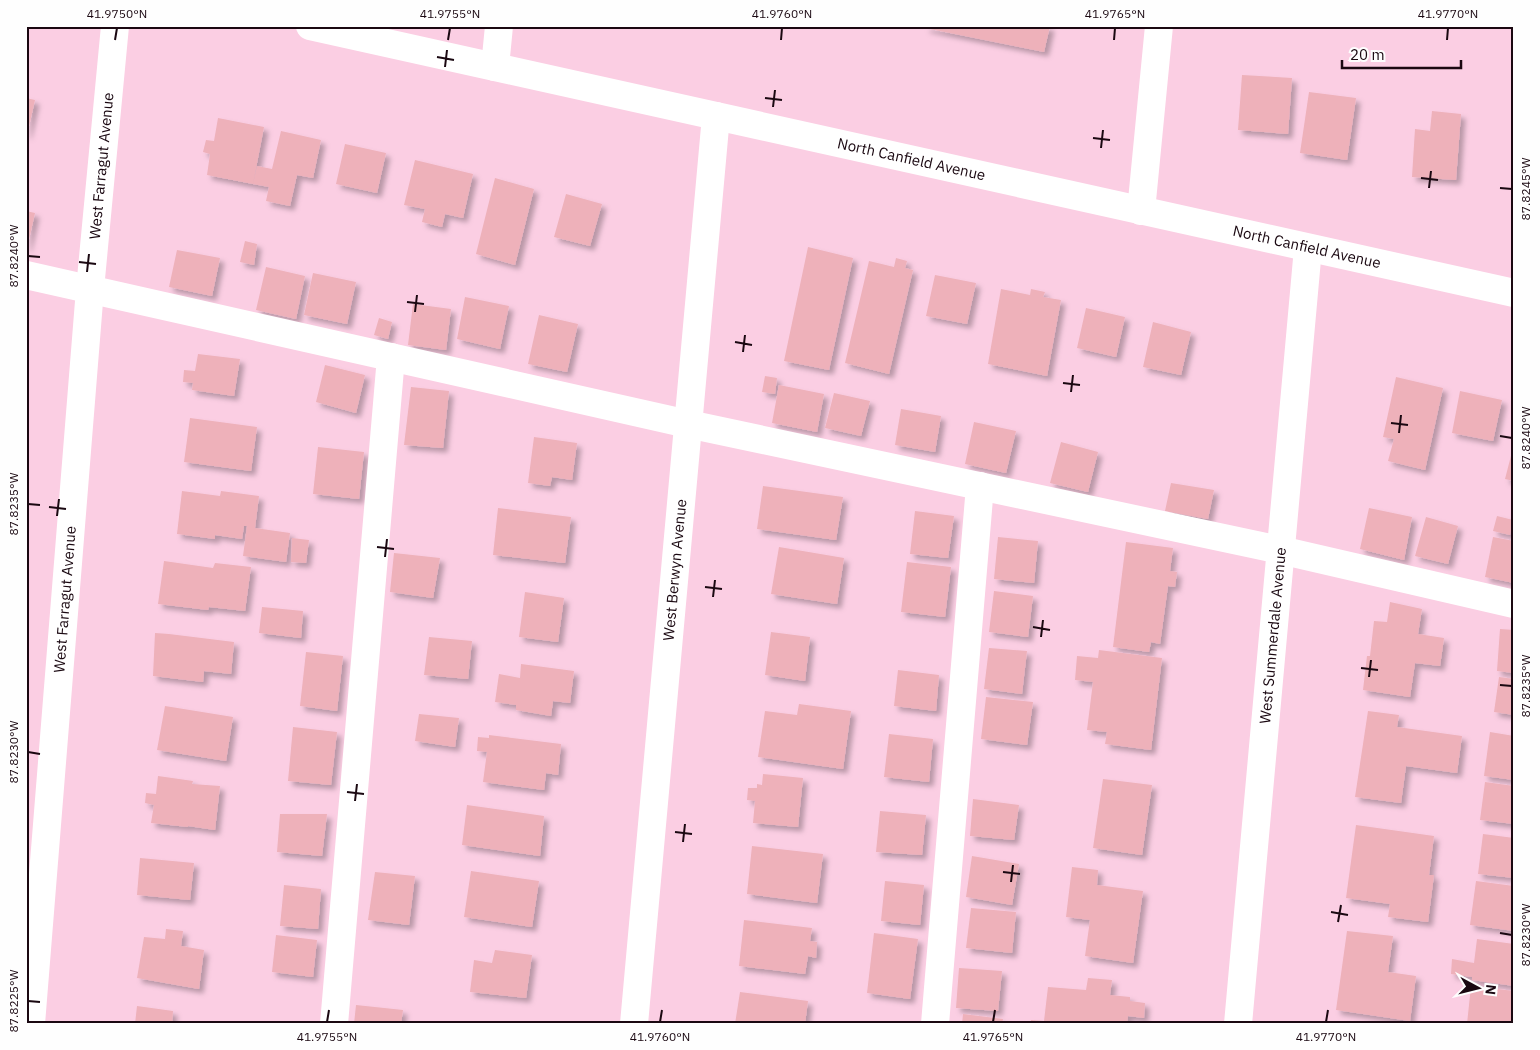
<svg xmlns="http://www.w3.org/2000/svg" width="1540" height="1050" font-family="'IBM Plex Sans',sans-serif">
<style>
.building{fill:#eeb1ba;filter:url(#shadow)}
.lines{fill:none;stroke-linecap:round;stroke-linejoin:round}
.minor{stroke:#fff;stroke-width:28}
.ticks{fill:none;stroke:#1a0811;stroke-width:2}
.labels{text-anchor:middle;stroke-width:5;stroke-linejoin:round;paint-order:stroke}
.street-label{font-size:15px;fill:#1a0811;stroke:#fefefe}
.neatline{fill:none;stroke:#1a0811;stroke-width:2}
.ticks-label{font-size:12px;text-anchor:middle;fill:#1a0811}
</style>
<defs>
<filter id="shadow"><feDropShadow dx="4.5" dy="4.5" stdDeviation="2.5" flood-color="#0004"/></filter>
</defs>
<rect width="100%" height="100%" fill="#fbcee3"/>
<!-- building -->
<path class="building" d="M 925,26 L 1050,26 L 1044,52 L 925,28 Z
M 1242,75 L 1292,78 L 1288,134 L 1238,130 Z
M 1309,92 L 1356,98 L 1347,160 L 1300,153 Z
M 26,98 L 35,100 L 27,135 L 26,135 Z
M 1432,111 L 1461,114 L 1456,180 L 1412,177 L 1415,129 L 1430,131 Z
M 218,118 L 264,127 L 253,184 L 207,175 L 210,154 L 203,152 L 206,140 L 214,141 Z
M 281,131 L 321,140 L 313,178 L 297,175 L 290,206 L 266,201 L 269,187 L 253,184 L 257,166 L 272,169 Z
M 345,144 L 386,153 L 377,193 L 336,184 Z
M 415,160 L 473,174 L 463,218 L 445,214 L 442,227 L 422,222 L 425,209 L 404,205 Z
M 495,178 L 534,189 L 515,265 L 476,254 Z
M 566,194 L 602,204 L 590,246 L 554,237 Z
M 26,211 L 35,213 L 27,248 L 26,248 Z
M 245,241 L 257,244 L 254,265 L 240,262 Z
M 808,247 L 853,258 L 829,370 L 784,361 Z
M 177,250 L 220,258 L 212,296 L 169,287 Z
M 896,258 L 907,261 L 905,268 L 913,270 L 889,374 L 845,363 L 869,261 L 894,267 Z
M 266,267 L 305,276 L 296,319 L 256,310 Z
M 313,273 L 356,282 L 347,324 L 304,315 Z
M 935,275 L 976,283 L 967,324 L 926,316 Z
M 1001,289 L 1030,295 L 1031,289 L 1045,292 L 1043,297 L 1061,300 L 1047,376 L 988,364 Z
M 465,297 L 509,306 L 500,349 L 457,339 Z
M 413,304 L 451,309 L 446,350 L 408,345 Z
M 1086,308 L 1125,317 L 1116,357 L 1077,348 Z
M 539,315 L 578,324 L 567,372 L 528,364 Z
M 379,318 L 392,322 L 388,339 L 374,335 Z
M 1153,322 L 1191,332 L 1181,375 L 1143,367 Z
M 198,354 L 240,359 L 234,396 L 192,390 L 193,383 L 183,382 L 184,370 L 195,371 Z
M 325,365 L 365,375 L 356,413 L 316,402 Z
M 765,376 L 777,378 L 775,394 L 762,392 Z
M 1396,377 L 1443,388 L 1425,470 L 1388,461 L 1394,439 L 1383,437 Z
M 779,385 L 824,394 L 817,432 L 772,423 Z
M 411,387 L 449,391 L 443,448 L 404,445 Z
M 1460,391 L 1502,400 L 1493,441 L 1452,433 Z
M 834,393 L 870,401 L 861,436 L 825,428 Z
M 901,409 L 941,416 L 935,452 L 895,445 Z
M 190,418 L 257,427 L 251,471 L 184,462 Z
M 974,422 L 1016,431 L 1006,473 L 965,464 Z
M 534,437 L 577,443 L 572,480 L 552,477 L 550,486 L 528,483 Z
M 1061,442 L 1098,452 L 1088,492 L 1050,483 Z
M 318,447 L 364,452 L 359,499 L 313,494 Z
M 1513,448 L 1514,448 L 1514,481 L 1505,479 Z
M 1171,483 L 1214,490 L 1208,519 L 1165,511 Z
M 763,486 L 843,497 L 836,540 L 757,529 Z
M 182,491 L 220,496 L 221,491 L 259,496 L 255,528 L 290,533 L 286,562 L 243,556 L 247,526 L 244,526 L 242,539 L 215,535 L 215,539 L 177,534 Z
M 498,508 L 571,517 L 565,563 L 493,555 Z
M 1369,508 L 1412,517 L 1404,560 L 1360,549 Z
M 915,511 L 954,516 L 948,558 L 910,554 Z
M 1497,516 L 1513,520 L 1510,535 L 1493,531 Z
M 1426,517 L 1458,526 L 1448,564 L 1415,556 Z
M 998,537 L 1038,541 L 1034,583 L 994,579 Z
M 1493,537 L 1514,541 L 1514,583 L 1485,577 Z
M 292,538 L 309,540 L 306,563 L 291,562 Z
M 1126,542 L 1173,548 L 1170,571 L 1177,572 L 1175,587 L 1168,586 L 1160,644 L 1151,642 L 1149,652 L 1113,647 Z
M 779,547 L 844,558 L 837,604 L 771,594 Z
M 394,553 L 440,558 L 433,598 L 390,592 Z
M 164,561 L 213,568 L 215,563 L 251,567 L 245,611 L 209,607 L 208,610 L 158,604 Z
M 907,562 L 951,567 L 945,617 L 901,612 Z
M 994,591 L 1033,596 L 1028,637 L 989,632 Z
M 525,592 L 564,598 L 558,642 L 519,637 Z
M 1390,602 L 1422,609 L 1418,634 L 1444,638 L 1440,666 L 1415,663 L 1410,697 L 1363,690 L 1367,656 L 1370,656 L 1374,621 L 1387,622 Z
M 262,607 L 303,611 L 301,638 L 259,633 Z
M 1500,629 L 1514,630 L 1514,673 L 1497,671 Z
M 771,632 L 810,637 L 805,681 L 765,675 Z
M 155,633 L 169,634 L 234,642 L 231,674 L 204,671 L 203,682 L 153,676 Z
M 429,637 L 472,641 L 468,679 L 424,675 Z
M 989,648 L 1027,651 L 1022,694 L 984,689 Z
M 1099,650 L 1162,658 L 1151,750 L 1105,744 L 1107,732 L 1087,730 L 1093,682 L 1075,680 L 1077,656 L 1098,658 Z
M 306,652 L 343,656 L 337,711 L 300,706 Z
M 521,664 L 574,671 L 570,703 L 553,701 L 551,716 L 516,710 L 516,705 L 495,702 L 499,674 L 520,678 Z
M 898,670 L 939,675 L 936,711 L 894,706 Z
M 1499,677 L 1514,679 L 1514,715 L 1494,712 Z
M 986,697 L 1033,702 L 1027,745 L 981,739 Z
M 799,704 L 851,711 L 843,769 L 758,757 L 765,711 L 797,715 Z
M 165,706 L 233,717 L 226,761 L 157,750 Z
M 1368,711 L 1399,715 L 1397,727 L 1462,736 L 1457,773 L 1406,766 L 1401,803 L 1355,797 Z
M 419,714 L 459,718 L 455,747 L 415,741 Z
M 293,727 L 337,732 L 331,785 L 288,781 Z
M 1490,732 L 1514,736 L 1514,780 L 1484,776 Z
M 889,734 L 933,739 L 929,782 L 884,777 Z
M 489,735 L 561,744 L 558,775 L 546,773 L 544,790 L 483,782 L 487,752 L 477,751 L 478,737 L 489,738 Z
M 763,774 L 803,778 L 798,827 L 753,823 L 755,801 L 747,800 L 748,788 L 757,788 L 757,784 L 762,785 Z
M 158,776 L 193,781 L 192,784 L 220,786 L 215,830 L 188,826 L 188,827 L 151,823 L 154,805 L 145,803 L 146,793 L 156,794 Z
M 1103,779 L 1152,785 L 1142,855 L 1093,848 Z
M 1485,782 L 1514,786 L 1514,824 L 1480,820 Z
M 973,799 L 1019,805 L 1014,840 L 970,836 Z
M 467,805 L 544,816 L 540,856 L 462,845 Z
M 880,811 L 926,815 L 922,855 L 876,852 Z
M 280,814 L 327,814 L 322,856 L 277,852 Z
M 1356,825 L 1434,836 L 1429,875 L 1434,875 L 1428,922 L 1388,917 L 1390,904 L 1346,898 Z
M 1483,834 L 1514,838 L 1514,878 L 1478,874 Z
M 752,846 L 823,854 L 817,903 L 747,894 Z
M 972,856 L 1019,864 L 1012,905 L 966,897 Z
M 140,858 L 194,863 L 190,900 L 137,895 Z
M 1072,867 L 1098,870 L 1097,885 L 1143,891 L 1133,963 L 1085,956 L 1090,920 L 1066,917 Z
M 471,871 L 539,881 L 532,927 L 464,917 Z
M 375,872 L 415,876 L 409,925 L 368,920 Z
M 885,881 L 924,885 L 920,925 L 881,921 Z
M 1476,881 L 1514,886 L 1514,931 L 1470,925 Z
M 284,885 L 321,889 L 318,929 L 280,926 Z
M 971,908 L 1016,912 L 1012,953 L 966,948 Z
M 744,920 L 812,928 L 810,941 L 817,942 L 816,958 L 808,956 L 805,974 L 739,966 Z
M 166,929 L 183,931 L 181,946 L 204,950 L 199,989 L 137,978 L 144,937 L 165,939 Z
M 1347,931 L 1393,936 L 1388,972 L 1416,976 L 1410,1021 L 1336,1010 Z
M 874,933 L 918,939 L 910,999 L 867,993 Z
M 276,935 L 317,940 L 313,977 L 272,972 Z
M 1477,939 L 1514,944 L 1514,986 L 1472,980 L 1472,977 L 1451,974 L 1452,959 L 1474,963 Z
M 495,950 L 532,955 L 526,998 L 470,992 L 474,960 L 492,963 Z
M 959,968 L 1002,971 L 998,1011 L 956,1008 Z
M 1088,978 L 1112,980 L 1110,995 L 1130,997 L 1130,1001 L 1145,1003 L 1144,1018 L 1128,1016 L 1127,1024 L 1030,1024 L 1031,1020 L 1044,1021 L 1048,987 L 1086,990 Z
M 1471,986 L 1514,991 L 1511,1024 L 1467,1024 Z
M 740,992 L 808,1001 L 805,1024 L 735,1024 Z
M 356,1005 L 403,1010 L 401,1024 L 354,1024 Z
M 137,1006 L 173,1011 L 172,1024 L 135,1024 Z
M 963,1014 L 1003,1019 L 1002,1024 L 962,1024 Z"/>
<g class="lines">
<!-- minor -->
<g class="minor">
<path id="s1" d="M 310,26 L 1514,293"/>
<path d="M 495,67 L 499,26"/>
<path d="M 1141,211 L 1159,26"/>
<path d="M 26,275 L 688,424 L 1280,550 L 1514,604"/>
<path id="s2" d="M 31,1024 L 90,289 L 115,26"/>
<path d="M 334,1024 L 391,357"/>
<path id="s3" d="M 634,1024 L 716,116"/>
<path d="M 935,1024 L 980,486"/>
<path id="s4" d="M 1238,1024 L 1308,248"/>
</g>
</g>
<!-- ticks -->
<path class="ticks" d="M 115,40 L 117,28M 448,40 L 450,28M 781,40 L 782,28M 1114,40 L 1115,28M 1447,40 L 1448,28M 437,57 L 454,60M 445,67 L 447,50M 765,98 L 782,100M 773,107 L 775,90M 1093,138 L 1110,140M 1101,148 L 1103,130M 1421,178 L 1438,180M 1429,188 L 1431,171M 1500,188 L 1512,189M 28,256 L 40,257M 79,262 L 96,264M 87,272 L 89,254M 407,302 L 424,304M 415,312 L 417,295M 735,342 L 752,345M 743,352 L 745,335M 1063,383 L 1080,385M 1071,392 L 1073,375M 1391,423 L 1408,425M 1399,433 L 1401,415M 1500,436 L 1512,438M 28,504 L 40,505M 49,507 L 66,509M 57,516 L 59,499M 377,547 L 394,549M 385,557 L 387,539M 705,587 L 722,589M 713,597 L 715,580M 1033,627 L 1050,630M 1041,637 L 1043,620M 1361,668 L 1378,670M 1369,677 L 1371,660M 1500,685 L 1512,686M 28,752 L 40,754M 347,792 L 364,794M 355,801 L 357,784M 675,832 L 692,834M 683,842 L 685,824M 1003,872 L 1020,874M 1011,882 L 1013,865M 1331,912 L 1348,915M 1338,922 L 1341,905M 1500,933 L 1512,935M 28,1001 L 40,1002M 327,1022 L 329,1010M 660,1022 L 662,1010M 993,1022 L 995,1010M 1326,1022 L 1328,1010"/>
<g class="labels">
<!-- street labels -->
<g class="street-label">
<text dy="5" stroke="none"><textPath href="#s1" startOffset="616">North Canfield Avenue</textPath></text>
<text dy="5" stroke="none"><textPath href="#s2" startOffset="861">West Farragut Avenue</textPath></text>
<text dy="5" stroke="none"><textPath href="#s1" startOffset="1021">North Canfield Avenue</textPath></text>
<text dy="5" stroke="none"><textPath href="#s3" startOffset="456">West Berwyn Avenue</textPath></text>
<text dy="5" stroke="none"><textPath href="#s2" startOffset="426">West Farragut Avenue</textPath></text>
<text dy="5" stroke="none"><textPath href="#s4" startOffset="390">West Summerdale Avenue</textPath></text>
</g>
</g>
<!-- border -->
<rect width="1540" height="1050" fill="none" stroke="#fefefe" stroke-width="55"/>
<!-- north arrow -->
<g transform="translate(1478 988) rotate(97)" stroke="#fefefe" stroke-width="4" paint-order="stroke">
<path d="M0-4L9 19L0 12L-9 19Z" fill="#1a0811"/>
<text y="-8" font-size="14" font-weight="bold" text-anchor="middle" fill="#1a0811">N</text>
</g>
<!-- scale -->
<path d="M1342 60v8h119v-8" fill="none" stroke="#1a0811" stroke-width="2.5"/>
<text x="1350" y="60" font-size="15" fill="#1a0811" stroke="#fefefe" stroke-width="4" paint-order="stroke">20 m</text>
<rect x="28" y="28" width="1484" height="994" class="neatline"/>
<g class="ticks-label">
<text x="117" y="18">41.9750°N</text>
<text x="450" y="18">41.9755°N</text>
<text x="782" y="18">41.9760°N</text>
<text x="1115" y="18">41.9765°N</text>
<text x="1448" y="18">41.9770°N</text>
<text transform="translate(1526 189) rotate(-90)" y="4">87.8245°W</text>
<text transform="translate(14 256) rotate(-90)" y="4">87.8240°W</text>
<text transform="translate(1526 438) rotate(-90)" y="4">87.8240°W</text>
<text transform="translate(14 504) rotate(-90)" y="4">87.8235°W</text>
<text transform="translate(1526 686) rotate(-90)" y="4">87.8235°W</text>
<text transform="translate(14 752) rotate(-90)" y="4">87.8230°W</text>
<text transform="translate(1526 935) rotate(-90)" y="4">87.8230°W</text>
<text transform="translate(14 1001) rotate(-90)" y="4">87.8225°W</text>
<text x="327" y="1041">41.9755°N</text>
<text x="660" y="1041">41.9760°N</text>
<text x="993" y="1041">41.9765°N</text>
<text x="1326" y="1041">41.9770°N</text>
</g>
</svg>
